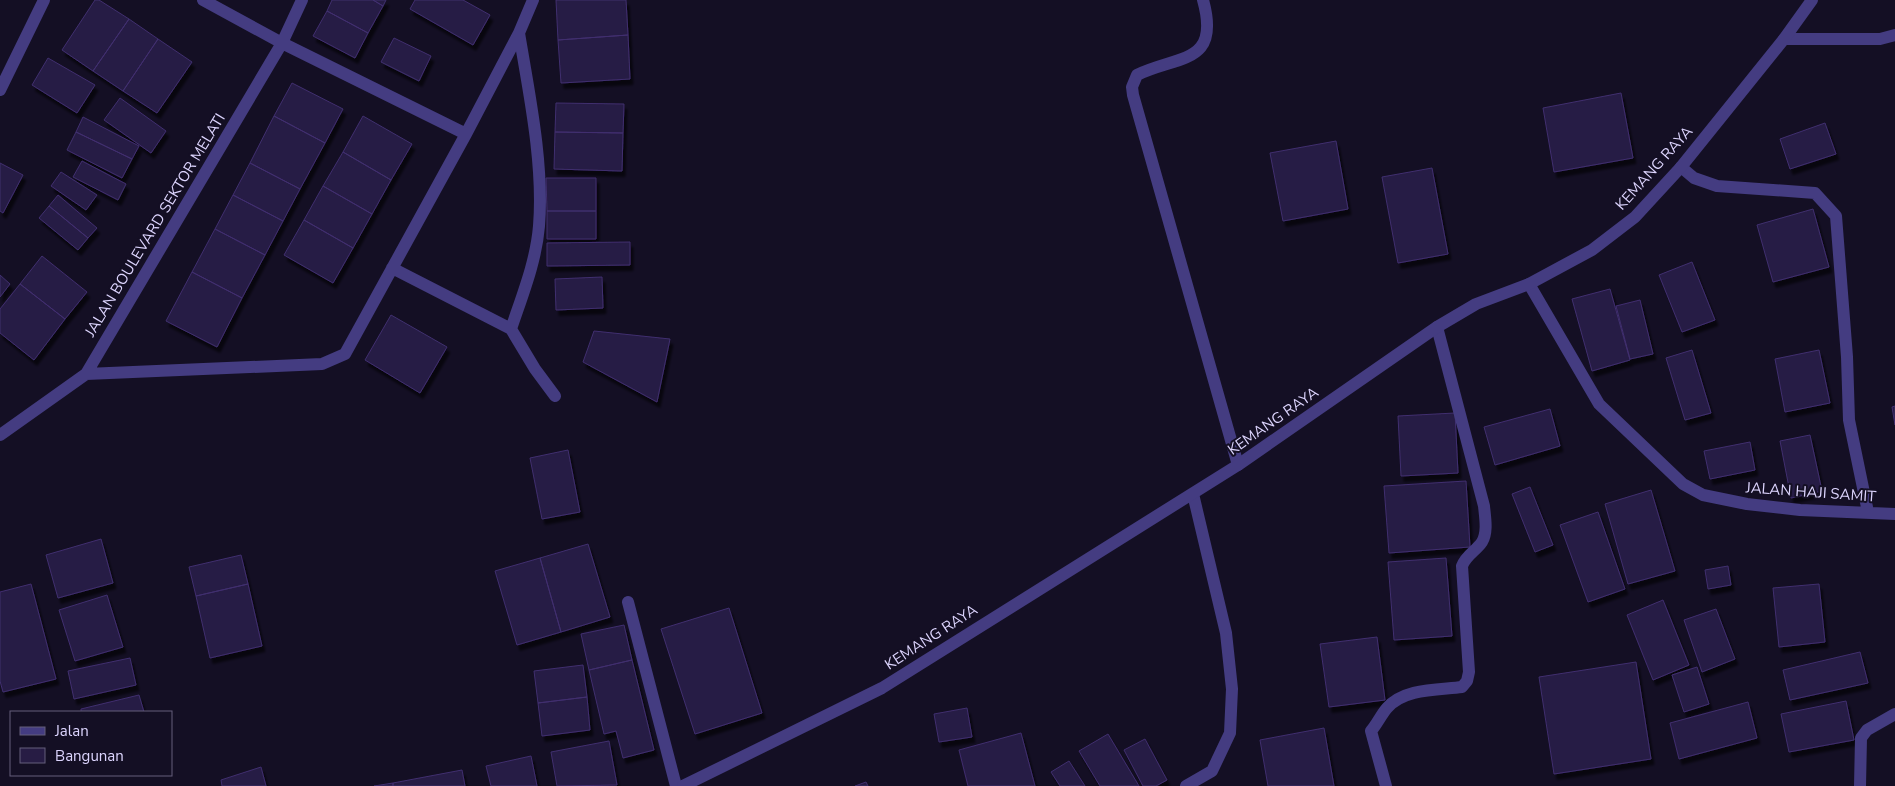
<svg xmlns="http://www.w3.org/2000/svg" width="1895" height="786" font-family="'Nunito Sans',sans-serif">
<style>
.building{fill:#271c44;stroke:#402f6f;filter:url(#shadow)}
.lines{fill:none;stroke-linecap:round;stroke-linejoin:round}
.minor{stroke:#443c81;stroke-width:12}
.tertiary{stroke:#443c81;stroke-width:12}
.labels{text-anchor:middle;stroke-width:4;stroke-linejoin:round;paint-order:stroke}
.street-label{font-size:15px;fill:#dcd4fd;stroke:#140f24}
</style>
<defs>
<filter id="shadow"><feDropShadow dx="3" dy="5.5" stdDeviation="1" flood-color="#0009"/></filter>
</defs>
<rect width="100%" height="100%" fill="#140f24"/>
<!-- building -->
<path class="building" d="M 95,0 L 99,0 L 129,19 L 93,71 L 62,50 Z
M 332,0 L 373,0 L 383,6 L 368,33 L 327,11 Z
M 373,0 L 386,0 L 383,6 Z
M 415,0 L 463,0 L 490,15 L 473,45 L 410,9 Z
M 556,0 L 626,0 L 628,35 L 558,40 Z
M 327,11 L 368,33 L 355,58 L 313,36 Z
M 129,19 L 158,39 L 123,91 L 93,71 Z
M 628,35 L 630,79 L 561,83 L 558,40 Z
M 394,38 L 431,56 L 419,81 L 381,62 Z
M 158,39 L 192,62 L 157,113 L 123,91 Z
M 48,58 L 95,85 L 77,113 L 32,85 Z
M 292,83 L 343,109 L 325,143 L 274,116 Z
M 1621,93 L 1633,158 L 1554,172 L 1543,108 Z
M 120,98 L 166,131 L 151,153 L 104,120 Z
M 556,103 L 624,104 L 623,133 L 555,132 Z
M 274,116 L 325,143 L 300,189 L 250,163 Z
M 363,116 L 412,144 L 391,180 L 343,152 Z
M 83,117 L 139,146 L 132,159 L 76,132 Z
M 1825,123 L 1836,154 L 1790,169 L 1780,139 Z
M 76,132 L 132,159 L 122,178 L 67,150 Z
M 555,132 L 623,133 L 622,171 L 554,169 Z
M 1336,141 L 1348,209 L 1283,221 L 1270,153 Z
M 343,152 L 391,180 L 372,214 L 323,186 Z
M 82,161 L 126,184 L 118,200 L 73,177 Z
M 0,163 L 23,175 L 3,213 L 0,211 Z
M 250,163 L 300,189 L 283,221 L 233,195 Z
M 1432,168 L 1448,254 L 1398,263 L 1382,177 Z
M 61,172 L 97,195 L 86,210 L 51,186 Z
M 546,178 L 596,178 L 596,211 L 547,211 Z
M 323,186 L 372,214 L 353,248 L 304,220 Z
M 58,195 L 97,228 L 88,238 L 49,206 Z
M 233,195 L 283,221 L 265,255 L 215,229 Z
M 49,206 L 88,238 L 78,250 L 39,218 Z
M 1813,209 L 1829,267 L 1773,282 L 1757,225 Z
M 547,211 L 596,211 L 596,239 L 547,239 Z
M 304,220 L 353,248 L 333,283 L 284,255 Z
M 215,229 L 265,255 L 242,298 L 192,272 Z
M 630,242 L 630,265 L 547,266 L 547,243 Z
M 42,256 L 87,292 L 65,319 L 20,284 Z
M 1692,262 L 1715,320 L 1682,332 L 1659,275 Z
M 192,272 L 242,298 L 217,347 L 166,321 Z
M 0,275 L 10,284 L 0,297 Z
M 602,277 L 603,308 L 556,310 L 555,279 Z
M 20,284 L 65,319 L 34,360 L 0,333 L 0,309 Z
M 1610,289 L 1630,360 L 1592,371 L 1572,299 Z
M 1640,300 L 1653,354 L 1630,359 L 1616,306 Z
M 391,315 L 447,347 L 420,393 L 365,360 Z
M 594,331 L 670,339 L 657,402 L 583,362 Z
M 1692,350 L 1711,413 L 1685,420 L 1666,358 Z
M 1819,350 L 1830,403 L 1785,412 L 1775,359 Z
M 1895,406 L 1895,425 L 1892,407 Z
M 1550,409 L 1560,446 L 1495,465 L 1484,427 Z
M 1455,413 L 1458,473 L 1401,476 L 1398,416 Z
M 1810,435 L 1822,491 L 1791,498 L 1780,441 Z
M 1750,442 L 1755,470 L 1710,479 L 1704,451 Z
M 568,450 L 580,512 L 542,519 L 530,458 Z
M 1466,481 L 1470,547 L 1389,553 L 1384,486 Z
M 1530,487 L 1553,545 L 1535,552 L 1512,494 Z
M 1651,490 L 1675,571 L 1628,584 L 1605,504 Z
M 1598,512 L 1625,589 L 1588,602 L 1560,525 Z
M 101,539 L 113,583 L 58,598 L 46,555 Z
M 588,544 L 610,617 L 561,632 L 540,558 Z
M 241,555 L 248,584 L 196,596 L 189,567 Z
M 540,558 L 561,632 L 517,645 L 495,571 Z
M 1446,558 L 1452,636 L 1394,640 L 1388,562 Z
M 1728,566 L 1731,585 L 1708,589 L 1705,570 Z
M 31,584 L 56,679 L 3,692 L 0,681 L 0,592 Z
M 248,584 L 262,646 L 210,658 L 196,596 Z
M 1819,584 L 1825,642 L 1779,647 L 1773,588 Z
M 107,595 L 123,647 L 75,661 L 59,610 Z
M 1663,600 L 1689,665 L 1653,680 L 1627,615 Z
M 729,608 L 762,713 L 695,734 L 661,629 Z
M 1716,609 L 1735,659 L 1702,672 L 1684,620 Z
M 624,625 L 632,660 L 589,670 L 581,634 Z
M 1377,637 L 1385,700 L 1329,707 L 1320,644 Z
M 1860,652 L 1868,683 L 1790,700 L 1783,670 Z
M 130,658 L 136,685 L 74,699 L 68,671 Z
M 632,660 L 654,750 L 623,758 L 616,731 L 604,734 L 589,670 Z
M 1636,662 L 1651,759 L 1554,774 L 1539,677 Z
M 583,665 L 587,697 L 538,703 L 534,671 Z
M 1697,667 L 1709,704 L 1684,712 L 1672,675 Z
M 139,695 L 144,712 L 81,712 L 81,709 Z
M 587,697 L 590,730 L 542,736 L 538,703 Z
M 1846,701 L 1854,740 L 1789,752 L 1781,714 Z
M 1748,702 L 1757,738 L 1679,759 L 1670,723 Z
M 967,708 L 972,737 L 939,742 L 934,714 Z
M 1324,728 L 1334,786 L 1268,786 L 1260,740 Z
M 1021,733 L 1035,786 L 968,786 L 959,750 Z
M 1108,734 L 1139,786 L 1100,786 L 1079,751 Z
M 1145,739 L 1167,780 L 1156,786 L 1143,786 L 1124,750 Z
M 609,741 L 617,785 L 557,786 L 551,752 Z
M 531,756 L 537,786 L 491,786 L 486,766 Z
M 1069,761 L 1085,786 L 1060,786 L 1051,772 Z
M 261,767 L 266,786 L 222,786 L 221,780 Z
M 462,770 L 465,786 L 393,786 L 393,783 Z
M 866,782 L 868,786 L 855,786 Z
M 393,783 L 393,786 L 374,786 Z"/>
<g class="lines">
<!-- minor -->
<path class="minor" d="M 203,0 L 282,43 L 466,134
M 1203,0 C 1221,65 1178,55 1137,75 L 1132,87 L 1133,95 L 1238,465
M 1784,39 L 1880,39 L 1895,35
M 0,90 L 44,0
M 1681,167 L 1694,178 L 1717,186 L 1815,193 L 1836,216 L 1847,357 L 1849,420 L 1868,512
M 392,268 L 511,329 L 535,369 L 555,396
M 1529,284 L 1599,404 L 1683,484 L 1703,495 L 1747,504 L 1800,510 L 1895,514
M 511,329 C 522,296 536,262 539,226 C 544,164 529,93 519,33
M 86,374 L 322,364 L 345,354 L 466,134 L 519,33 L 533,0
M 0,435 L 86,374 L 282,43 L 302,0
M 628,602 L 676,786
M 1186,786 L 1212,771 L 1230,733 L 1232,689 L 1226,633 L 1193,494
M 1386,786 L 1371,731 C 1377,724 1381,715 1387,708 C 1404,688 1438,690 1462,687 L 1467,681 L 1469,672 L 1462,566 C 1466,555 1476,551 1482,542 C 1488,532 1485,517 1484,506 L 1437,327
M 1860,786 L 1861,738 L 1867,730 L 1895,714"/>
<!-- tertiary -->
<path class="tertiary" d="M 683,786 L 882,688 L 1238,465 L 1437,327 L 1476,304 L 1529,284 L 1592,250 L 1635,217 L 1681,167 L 1784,39 L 1812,0"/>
</g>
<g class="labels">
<!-- street labels -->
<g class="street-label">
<text transform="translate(1654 168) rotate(-48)" y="5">KEMANG RAYA</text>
<text transform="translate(155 225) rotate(-59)" y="5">JALAN BOULEVARD SEKTOR MELATI</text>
<text transform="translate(1273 421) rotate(-35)" y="5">KEMANG RAYA</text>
<text transform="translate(1811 492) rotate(4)" y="5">JALAN HAJI SAMIT</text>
<text transform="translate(931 637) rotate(-33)" y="5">KEMANG RAYA</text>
</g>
</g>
<!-- legend -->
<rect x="10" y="711" width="162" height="65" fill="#140f24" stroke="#645e7b"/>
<rect x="20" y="727" width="25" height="8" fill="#443c81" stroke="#645e7b"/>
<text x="55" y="736" font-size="15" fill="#dcd4fd">Jalan</text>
<rect x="20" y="748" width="25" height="15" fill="#271c44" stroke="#645e7b"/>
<text x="55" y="761" font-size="15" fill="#dcd4fd">Bangunan</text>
</svg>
